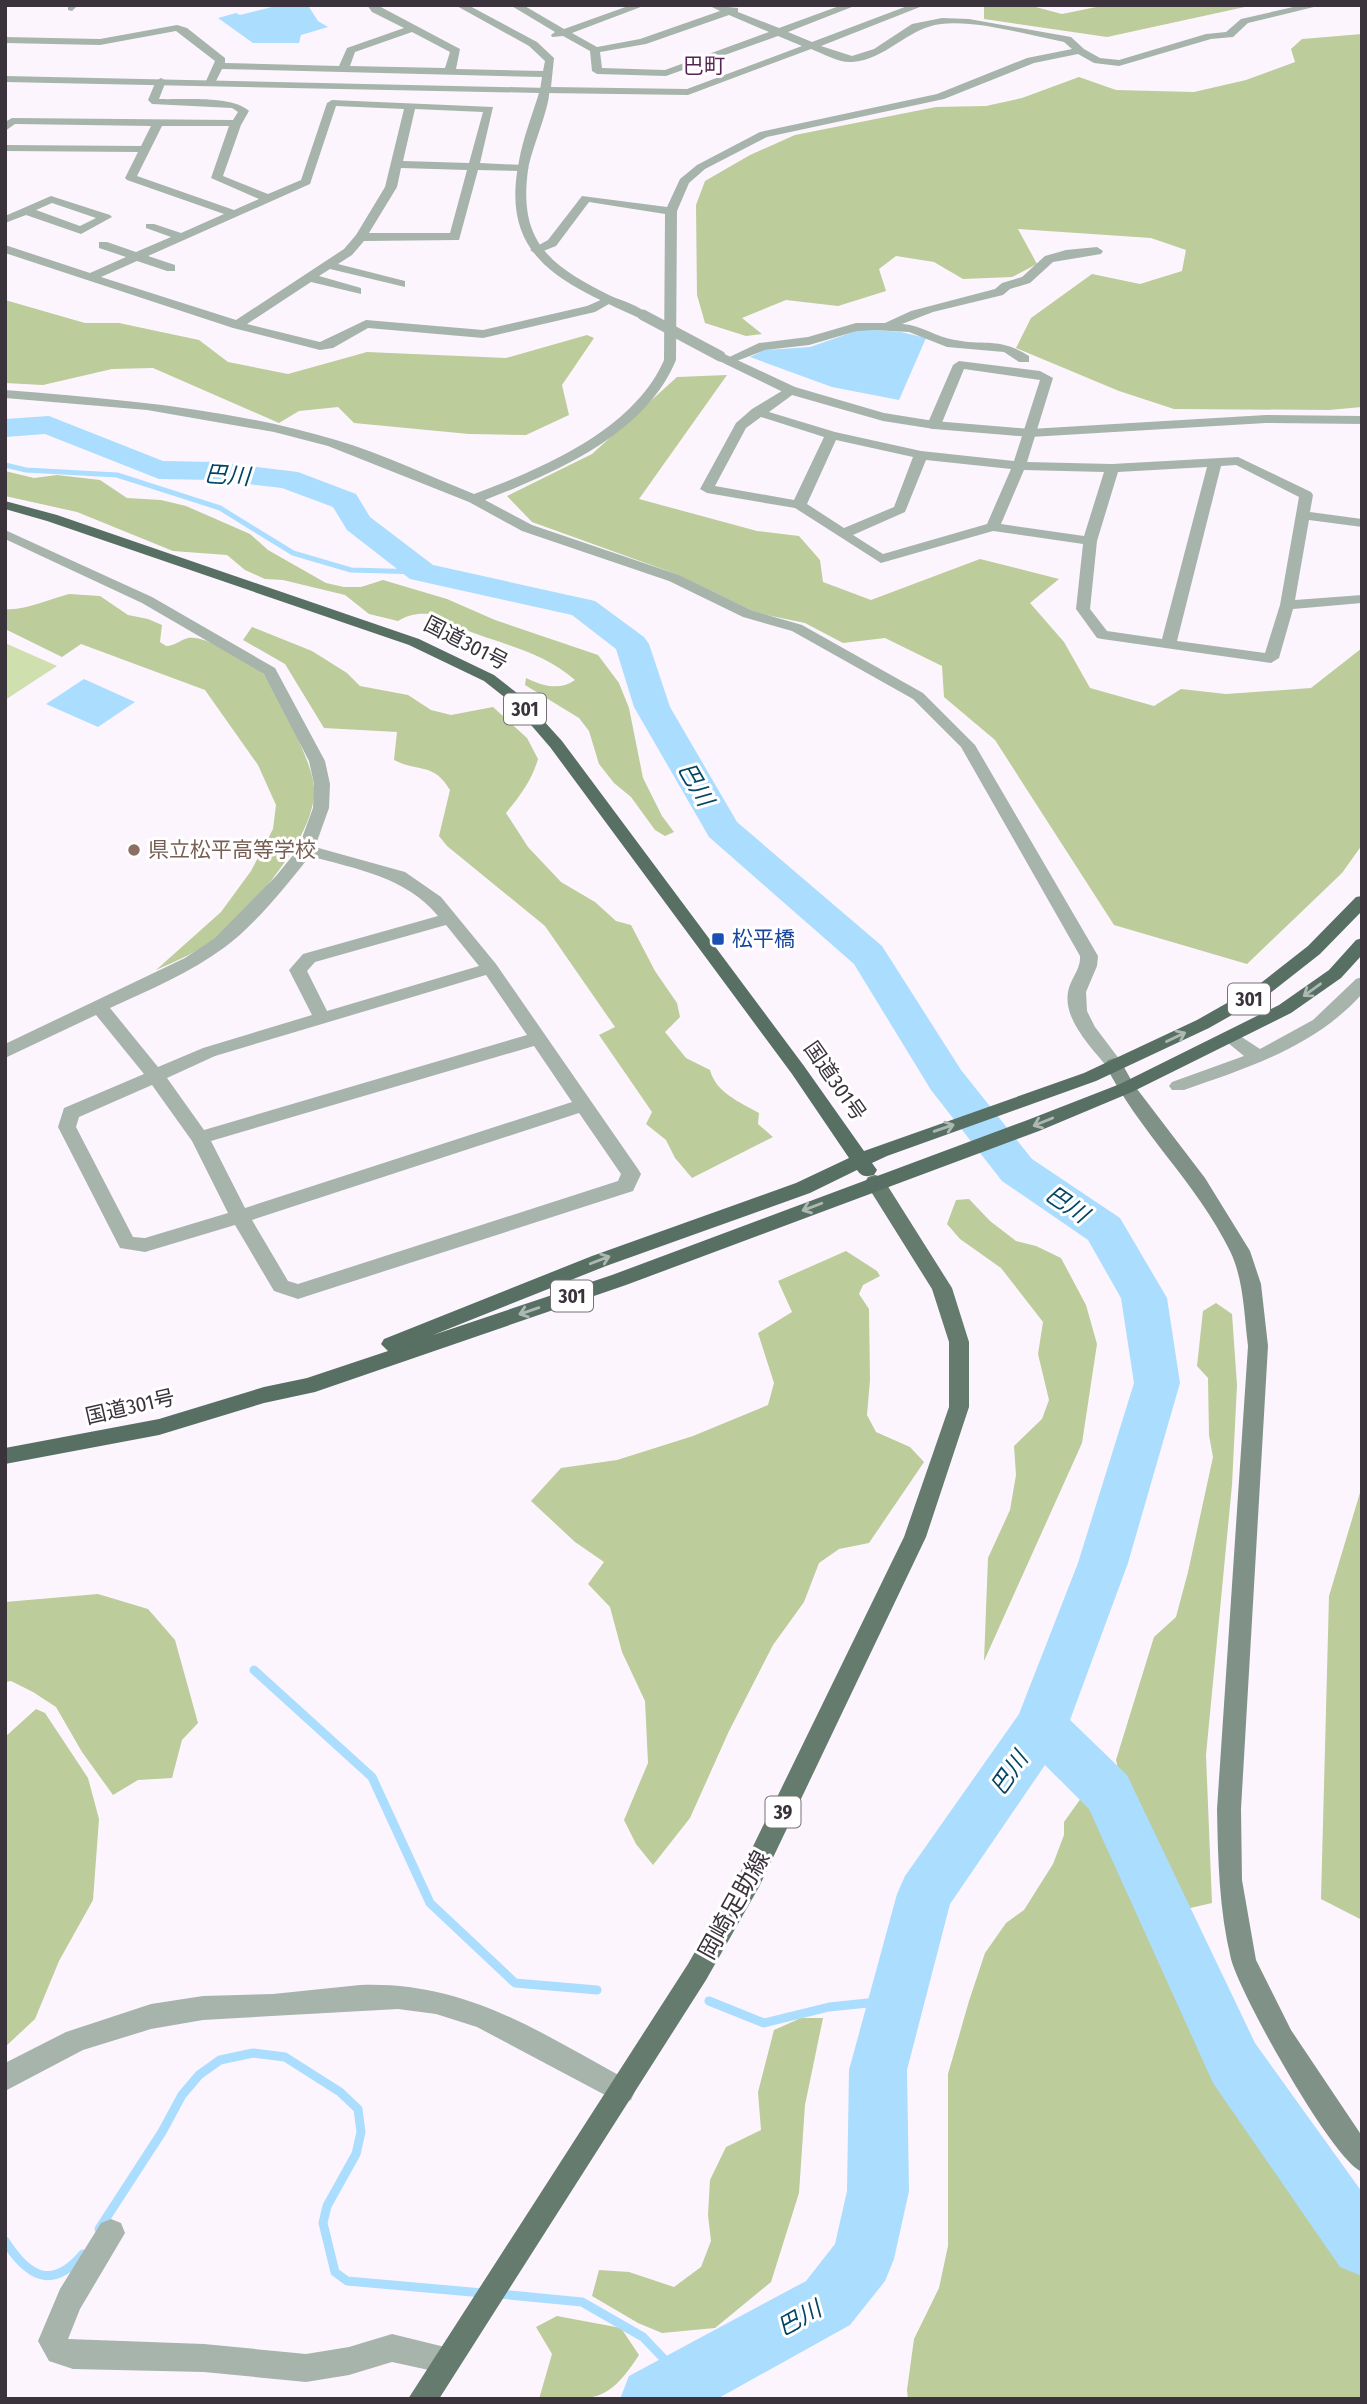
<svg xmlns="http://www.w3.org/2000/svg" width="1367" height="2404" font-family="'Fira Sans Condensed','Noto Sans JP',sans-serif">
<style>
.green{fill:#cfdfae}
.forest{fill:#bccc9a}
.water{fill:#aaddfe}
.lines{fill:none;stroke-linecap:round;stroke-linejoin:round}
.stream-far1{stroke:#aaddfe;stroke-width:5}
.stream{stroke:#aaddfe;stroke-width:9}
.river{fill:#aaddfe;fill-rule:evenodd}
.minor{fill:#a7b4ac;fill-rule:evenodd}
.tertiary{fill:#a7b4ac;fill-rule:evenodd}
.secondary{fill:#809288;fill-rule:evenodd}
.primary{fill:#647b6e;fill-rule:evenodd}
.trunk{fill:#587063;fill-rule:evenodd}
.tertiary-bridge{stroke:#a7b4ac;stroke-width:11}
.oneway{stroke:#acb8b1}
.education-dot{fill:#8d6e63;stroke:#fff;stroke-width:2.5}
.transit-dot{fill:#1a4fb4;stroke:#fff;stroke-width:2.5}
.labels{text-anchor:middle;stroke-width:6;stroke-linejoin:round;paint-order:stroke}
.shield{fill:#fff;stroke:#767076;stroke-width:2}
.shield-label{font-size:19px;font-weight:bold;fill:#3b333c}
.far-quarter-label{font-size:21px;fill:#562352;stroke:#fff}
.street-label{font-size:21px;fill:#3b333c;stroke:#fff}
.education-label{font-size:21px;fill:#785e54;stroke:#fff;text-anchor:start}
.transit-label{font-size:21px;fill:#164399;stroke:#fff;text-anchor:start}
.water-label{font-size:23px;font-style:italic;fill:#024564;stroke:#fff}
.near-street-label{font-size:24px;fill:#3b333c;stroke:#fff}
</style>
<rect width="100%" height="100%" fill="#fdf5fe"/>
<!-- green -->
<path class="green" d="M 5,643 L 57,666 L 5,700 Z"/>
<!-- forest -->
<path class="forest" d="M 984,5 L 1028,5 L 1062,14 L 1106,5 L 1254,5 L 1107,37 L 984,19 Z
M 1362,34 L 1362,407 L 1329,410 L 1174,409 L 1119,391 L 1016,348 L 1031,318 L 1092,274 L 1140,284 L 1182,271 L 1186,250 L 1151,238 L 1018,229 L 1037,264 L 1012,277 L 963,279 L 934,262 L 896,256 L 879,269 L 886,291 L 838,306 L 786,300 L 742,318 L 762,334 L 746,336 L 705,323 L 697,295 L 696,205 L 705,181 L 750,155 L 795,135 L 936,107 L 986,106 L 1022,98 L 1079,77 L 1116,90 L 1194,92 L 1246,80 L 1295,62 L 1291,49 L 1302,39 Z
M 5,300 L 85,323 L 119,323 L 199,340 L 228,362 L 288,374 L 367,352 L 506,358 L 587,335 L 594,338 L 562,385 L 569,415 L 526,435 L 469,434 L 354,423 L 338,407 L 299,411 L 279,423 L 153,368 L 112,369 L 43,385 L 5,383 Z
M 727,375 L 639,499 L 757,531 L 799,536 L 820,560 L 823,582 L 871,600 L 980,559 L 1059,579 L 1030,603 L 1064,642 L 1090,688 L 1154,706 L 1181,689 L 1226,694 L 1311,688 L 1362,648 L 1362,845 L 1342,873 L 1247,964 L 1114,925 L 995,740 L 944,697 L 942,666 L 885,638 L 843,643 L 805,623 L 757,613 L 676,574 L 532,522 L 507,496 L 592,454 L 677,377 Z
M 5,471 L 34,478 L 57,475 L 100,480 L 127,498 L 161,500 L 186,506 L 250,534 L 268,550 L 326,583 L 344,587 L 361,587 L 383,580 L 447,599 L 495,620 L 598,655 L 619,683 L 629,708 L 643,778 L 662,816 L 674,832 L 665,836 L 655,830 L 631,797 L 614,783 L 599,764 L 589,731 L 579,718 L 525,685 L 526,678 C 543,686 559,691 575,680 C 544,652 501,644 463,629 C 451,625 443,615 429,614 C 417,613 408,615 398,621 L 369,614 L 345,595 L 283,580 L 265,579 L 245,570 L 227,555 L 173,551 L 77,512 L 5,496 Z
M 69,594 L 100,596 L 128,615 L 148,619 L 162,625 L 160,642 L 166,646 C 175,646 180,640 188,638 C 206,634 250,664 265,675 C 279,700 312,760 314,787 C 318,834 251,909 217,937 C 199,951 177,961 156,970 L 221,912 L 251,871 L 273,829 L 276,805 L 258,765 L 205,690 L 81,644 L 62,657 L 5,629 L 5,609 C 24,611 50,599 69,594 Z
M 252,627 L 312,651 L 347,673 L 360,686 L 408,695 L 431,710 L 451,715 L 493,707 L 527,738 L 538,759 C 532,780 520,796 506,813 L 528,847 L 561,882 L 595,902 L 616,921 L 631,925 L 655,971 L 677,1003 L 680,1017 L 665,1032 L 686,1058 L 710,1070 C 716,1093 740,1102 759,1113 L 758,1124 L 773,1137 L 692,1178 L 675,1158 L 666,1140 L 646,1124 L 652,1112 L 599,1035 L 615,1027 L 545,926 L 447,846 L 439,836 L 450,790 C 433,762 420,773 394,760 L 397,732 L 324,728 L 285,664 L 243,640 Z
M 969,1199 L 990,1221 L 1016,1241 L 1036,1246 L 1061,1258 L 1086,1305 L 1097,1344 L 1082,1443 L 984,1661 L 988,1558 L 1010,1510 L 1016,1475 L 1014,1446 L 1042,1419 L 1049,1400 L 1038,1354 L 1043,1322 L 1001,1268 L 960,1239 L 947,1224 L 956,1200 Z
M 846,1251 L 877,1271 L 880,1276 L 863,1285 L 859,1294 L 869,1309 L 870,1380 L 867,1415 L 876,1432 L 910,1447 L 924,1462 L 869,1543 L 839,1549 L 819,1563 L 804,1602 L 773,1645 L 729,1731 L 690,1818 L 653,1865 L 636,1844 L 624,1820 L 648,1763 L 645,1701 L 622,1652 L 610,1607 L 588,1584 L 604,1562 L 575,1542 L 531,1501 L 561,1468 L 617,1460 L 693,1436 L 768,1405 L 774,1383 L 758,1333 L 792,1312 L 778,1281 Z
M 1216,1303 L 1232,1314 L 1237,1385 L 1232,1485 L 1206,1755 L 1212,1903 L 1186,1909 L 1175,1897 L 1126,1801 L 1116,1760 L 1154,1637 L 1176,1617 L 1188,1572 L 1213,1457 L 1209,1435 L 1208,1378 L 1197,1366 L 1203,1311 Z
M 1362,1486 L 1362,1920 L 1321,1899 L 1329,1596 Z
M 98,1594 L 148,1609 L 175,1640 L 198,1723 L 182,1740 L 172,1778 L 138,1780 L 113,1795 L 82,1752 L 56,1707 L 33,1692 L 11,1681 L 5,1682 L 5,1602 Z
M 36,1709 L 45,1713 L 88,1778 L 99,1819 L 93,1900 L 59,1961 L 35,2019 L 5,2047 L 5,1737 Z
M 1084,1794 L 1094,1799 L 1104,1825 L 1131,1865 L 1155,1909 L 1236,2092 L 1362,2268 L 1362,2399 L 908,2399 L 907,2390 L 914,2339 L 939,2288 L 948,2246 L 948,2074 L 969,2001 L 985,1953 L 1006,1923 L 1024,1910 L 1053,1864 L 1064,1835 L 1064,1822 Z
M 801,2018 L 823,2018 L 805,2105 L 799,2193 L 771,2282 L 715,2328 L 662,2333 L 638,2323 L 592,2296 L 599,2270 L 629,2272 L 674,2287 L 701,2267 L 711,2241 L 708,2215 L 710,2180 L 726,2147 L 761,2130 L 758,2092 L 774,2030 Z
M 557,2316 L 621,2328 L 639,2355 C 607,2404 596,2399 539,2399 L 552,2354 L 536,2327 Z"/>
<!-- water -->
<path class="water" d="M 280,5 L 309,7 L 318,21 L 328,27 L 301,35 L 299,43 L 253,43 L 218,18 L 236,13 L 240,15 Z
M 862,329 L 901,332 L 926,338 L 899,400 L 832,387 L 750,357 L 765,350 L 810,347 Z
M 84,679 L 135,702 L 98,727 L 46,704 Z"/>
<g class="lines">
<!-- stream-far1 -->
<path class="stream-far1" d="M 5,465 L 26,470 L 117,475 L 220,508 L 293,553 L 351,570 L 422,572"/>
<!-- stream -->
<path class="stream" d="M 254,1670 L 372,1777 L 430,1903 L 515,1983 L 597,1990
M 709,2001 L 764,2023 L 829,2007 L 897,2000
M 99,2229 L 162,2132 L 182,2095 L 199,2075 L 220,2060 L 253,2053 L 285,2057 L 340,2092 L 358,2109 L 361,2132 L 356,2154 L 327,2206 L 323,2223 L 335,2272 L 347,2281 L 483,2293
M 5,2241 C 27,2275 51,2292 83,2254
M 499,2294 L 582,2302 L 643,2337 L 685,2381"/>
<!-- river -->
<path class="river" d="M 49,416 L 163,461 L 215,462 L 298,472 L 356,494 L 370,517 L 433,565 L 595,601 L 644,637 L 649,644 L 670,707 L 737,822 L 882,946 L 961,1070 L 1032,1159 L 1120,1218 L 1167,1298 L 1180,1383 L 1128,1563 L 1070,1720 L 1127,1775 L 1255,2043 L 1362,2192 L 1362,2276 L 1340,2267 L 1213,2083 L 1089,1809 L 1045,1765 L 950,1904 L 907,2070 L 909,2191 L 894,2259 L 885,2281 L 850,2325 L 717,2399 L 620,2399 L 629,2376 L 806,2281 L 835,2244 L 847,2191 L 849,2070 L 897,1894 L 905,1876 L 1019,1714 L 1078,1563 L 1134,1383 L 1121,1298 L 1088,1240 L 1002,1181 L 931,1090 L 854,964 L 709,837 L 634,707 L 616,649 L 572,615 L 410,579 L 347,530 L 333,507 L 282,488 L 215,480 L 159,479 L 45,434 L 5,437 L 5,419 Z"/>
<!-- minor -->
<path class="minor" d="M 68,5 L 78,5 L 72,11 L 68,10 Z
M 367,5 L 377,5 L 460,49 L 456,69 L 543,71 L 545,61 L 529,46 L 455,5 L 468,5 L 537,42 L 554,58 L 551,87 L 687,89 L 802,46 L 778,36 L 666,76 L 597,74 L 592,71 L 590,51 L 563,36 L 552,37 L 551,35 L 555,32 L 510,5 L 523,5 L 564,29 L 631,5 L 646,5 L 572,33 L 597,47 L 640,39 L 720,11 L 708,5 L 738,8 L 738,12 L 779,28 L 842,5 L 857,5 L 788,32 L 812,42 L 910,5 L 925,5 L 821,46 L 852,56 L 874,49 L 912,24 L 942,18 L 969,19 L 1071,37 L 1084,49 L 1100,58 L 1119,60 L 1206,34 L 1226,32 L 1241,19 L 1302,5 L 1322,5 L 1248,23 L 1233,37 L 1211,39 L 1119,66 L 1094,63 L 1078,54 L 1034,63 L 944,99 L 767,137 L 705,169 L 689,183 L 677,211 L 676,360 C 646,434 555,473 485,500 L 532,525 L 679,575 L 753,611 L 802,625 L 923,693 L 975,745 L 1098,956 L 1097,966 L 1086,992 L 1087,1011 L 1095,1027 L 1123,1064 L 1120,1068 L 1108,1068 C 1092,1048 1063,1020 1068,992 C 1070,979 1081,970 1080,956 L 961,747 L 913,699 L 792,631 L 743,617 L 669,581 L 522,531 L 469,502 L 328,446 L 274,432 L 147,410 L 5,398 L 5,390 C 116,399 229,408 336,440 C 383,454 429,476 474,494 C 541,469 634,430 664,360 L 665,214 L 589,202 L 556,246 L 536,254 L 530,250 L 548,240 L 582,196 L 667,207 L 680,179 L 697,165 L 760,132 L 937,94 L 1027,58 L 1072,49 L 1064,42 C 1027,35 978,20 941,24 C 907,28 886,60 852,62 C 839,63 824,54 811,49 L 688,95 L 545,93 L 540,90 L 542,77 L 222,69 L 215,83 L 211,84 L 206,81 L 215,61 L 176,31 L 100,45 L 5,43 L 5,37 L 100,39 L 177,25 L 187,28 L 225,58 L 225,63 L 339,66 L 347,48 L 404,28 L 372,12 ZM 729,15 L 769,32 L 665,70 L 602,68 L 600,52 L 646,44 ZM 412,32 L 450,52 L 445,68 L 350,66 L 355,52 Z
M 161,78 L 166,81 L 159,99 C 183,100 232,95 249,111 L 241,125 L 223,176 L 268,194 L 301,180 L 327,103 L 332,100 L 493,107 L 480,163 L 523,165 L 529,168 L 523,171 L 478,170 L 459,240 L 364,241 L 352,255 L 338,264 L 405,281 L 405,287 L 330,269 L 319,276 L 361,288 L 361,294 L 311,282 L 247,324 L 320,342 L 366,320 L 483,330 L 587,306 L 610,296 L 616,300 L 595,312 L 483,338 L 368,328 L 333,348 L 320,350 L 233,328 L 5,253 L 5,245 L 90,273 L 126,257 L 99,248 L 99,242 L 107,242 L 136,252 L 171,237 L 146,228 L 146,224 L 154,224 L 181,233 L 224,214 L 127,180 L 125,178 L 138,152 L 5,151 L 5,145 L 141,146 L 151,126 L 15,124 L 5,131 L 5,122 L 12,118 L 233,120 L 238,112 L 232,108 L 152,104 L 148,100 L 156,81 ZM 336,106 L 404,109 L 385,187 L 356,235 L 344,249 L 236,320 L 101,277 L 137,261 L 167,271 L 175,271 L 175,265 L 148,256 L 310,184 ZM 415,109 L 483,112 L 469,163 L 403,161 ZM 162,126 L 229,126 L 211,178 L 259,199 L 234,210 L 137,176 ZM 401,168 L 467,170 L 450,233 L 369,233 L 397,187 Z
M 51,196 L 110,215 L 112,217 L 81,234 L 26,215 L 5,223 L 5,216 ZM 52,203 L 96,218 L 80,226 L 36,210 Z
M 1097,247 L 1103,251 L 1101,254 L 1053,262 L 1030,283 L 1010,289 L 1003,295 L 933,312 L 902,324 C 921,325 936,337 955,340 C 986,346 999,337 1029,356 L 1029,362 L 1019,362 L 1004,352 L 947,347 L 909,332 L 874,330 L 857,331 L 809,345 L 765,350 L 729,364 L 723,360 L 759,343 L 808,337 L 856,323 L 885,323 L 911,311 L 995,289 L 1002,283 L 1022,277 L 1045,256 L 1066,250 Z
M 959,361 L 1040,371 L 1053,378 L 1027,462 L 1112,464 L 1238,457 L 1311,492 L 1313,495 L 1310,512 L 1362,519 L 1362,527 L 1309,520 L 1295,600 L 1362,595 L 1362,603 L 1293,609 L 1279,658 L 1271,663 L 1102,639 L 1097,638 L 1076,609 L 1083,544 L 993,531 L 881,563 L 795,508 L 707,493 L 700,489 L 736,423 L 752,409 L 790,386 L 795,387 L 795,393 L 769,412 L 835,432 L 921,451 L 1014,461 L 1040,380 L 964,369 L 941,425 L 934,429 L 929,428 L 927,425 L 953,365 ZM 761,417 L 824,437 L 794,500 L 715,486 L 746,428 ZM 836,440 L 913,457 L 894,507 L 844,528 L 807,504 ZM 926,460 L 1011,469 L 987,524 L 883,554 L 853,535 L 905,512 ZM 1236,465 L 1299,497 L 1280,605 L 1265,653 L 1177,641 L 1221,466 ZM 1207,467 L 1162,639 L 1107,631 L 1090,609 L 1097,541 L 1118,472 ZM 1024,470 L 1104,472 L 1084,536 L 1001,524 Z
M 5,530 L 152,597 L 275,668 L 325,761 L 330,784 L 329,808 L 315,847 L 405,872 L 441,897 L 496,964 L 638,1169 L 641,1174 L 633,1191 L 298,1299 L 274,1291 L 235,1225 L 145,1252 L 120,1248 L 58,1127 L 64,1108 L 144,1074 L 96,1015 L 5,1058 L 5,1044 L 185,958 L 215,938 L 276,876 L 298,849 L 313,808 L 314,784 L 309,761 L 264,674 L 142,603 L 5,539 ZM 310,856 C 356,869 406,877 438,916 L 303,954 L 289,970 L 312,1015 L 203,1048 L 158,1067 L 110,1008 C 149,990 190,973 225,947 C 254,926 287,885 310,856 ZM 446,925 L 479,966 L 327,1011 L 307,971 L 315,962 ZM 486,975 L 527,1035 L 204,1130 L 167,1078 L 215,1056 ZM 534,1046 L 572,1102 L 245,1208 L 211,1141 ZM 152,1085 L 192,1141 L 228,1213 L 145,1238 L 133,1237 L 76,1127 L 79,1117 ZM 579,1113 L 621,1174 L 618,1181 L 298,1284 L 288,1281 L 252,1220 Z
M 1362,977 L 1362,994 C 1314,1047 1250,1067 1184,1090 L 1172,1090 L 1169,1086 L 1172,1082 L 1244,1056 L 1222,1038 L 1225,1034 L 1237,1034 L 1260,1049 L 1313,1020 L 1356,979 Z
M 360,1985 C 467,1981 541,2033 631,2082 L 635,2091 L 631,2100 L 622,2104 L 477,2027 L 436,2014 L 398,2009 L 203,2020 L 151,2029 L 83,2050 L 5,2091 L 5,2063 L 66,2032 L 151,2004 L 203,1996 L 273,1994 Z
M 111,2219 L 121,2223 L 125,2233 L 80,2309 L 68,2339 L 204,2344 L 306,2354 L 349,2347 L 392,2334 L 457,2350 L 461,2360 L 457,2370 L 447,2374 L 392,2362 L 349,2375 L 306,2382 L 204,2372 L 73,2369 L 49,2361 L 38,2341 L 60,2289 L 101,2223 Z"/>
<!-- tertiary -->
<path class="tertiary" d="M 5,76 L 549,88 C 552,103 531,149 528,170 C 518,243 551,266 611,296 C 623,301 640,306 649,315 L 643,319 L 639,318 C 563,283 499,259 519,161 C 523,138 532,116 539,93 L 5,82 Z
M 720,352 L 795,387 L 884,413 L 934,421 L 1030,429 L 1266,415 L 1362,416 L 1362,424 L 1266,423 L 1030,437 L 934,429 L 883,421 L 785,393 L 715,359 L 715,353 Z"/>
<!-- secondary -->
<path class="secondary" d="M 1114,1058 L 1120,1060 L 1134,1085 L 1205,1178 L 1250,1251 L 1261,1284 L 1268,1346 L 1241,1809 L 1242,1880 L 1256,1960 L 1291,2030 L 1362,2136 L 1362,2172 C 1332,2160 1240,1994 1231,1959 C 1219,1909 1218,1860 1217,1809 L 1248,1346 C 1244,1315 1244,1280 1230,1251 C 1197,1183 1138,1131 1105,1064 L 1108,1060 Z"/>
<!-- primary -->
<path class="primary" d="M 875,1175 L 882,1177 L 952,1288 L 969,1342 L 969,1407 L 926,1537 L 759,1887 L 706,1980 L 439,2399 L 408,2399 L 688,1964 L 741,1871 L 904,1537 L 949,1407 L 949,1342 L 932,1289 L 865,1182 L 868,1177 Z"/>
<!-- trunk -->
<path class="trunk" d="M 5,501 L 57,515 L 419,639 L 494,675 L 522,697 L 562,741 L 804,1066 L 864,1151 L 1084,1073 L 1197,1020 L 1257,986 L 1308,946 L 1356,897 L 1362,896 L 1362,911 L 1320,954 L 1269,994 L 1209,1028 L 1096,1081 L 887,1156 L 872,1163 L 877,1170 L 874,1175 C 866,1177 862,1177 857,1170 L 810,1193 L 606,1266 L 433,1335 L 612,1275 L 1025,1121 L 1120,1084 L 1279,1005 L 1329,970 L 1356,940 L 1362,938 L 1362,955 L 1341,978 L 1291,1013 L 1132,1092 L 1039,1131 L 626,1285 L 315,1392 L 264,1403 L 159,1435 L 5,1464 L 5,1448 L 159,1419 L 264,1387 L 307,1378 L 388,1351 L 381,1344 L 384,1339 L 592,1256 L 796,1183 L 849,1158 L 792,1074 L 550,747 L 512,703 L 484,681 L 409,645 L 47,521 L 5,509 Z"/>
<!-- tertiary-bridge -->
<path class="tertiary-bridge" d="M 643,315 L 720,356"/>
</g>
<!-- one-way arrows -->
<defs><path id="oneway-shaft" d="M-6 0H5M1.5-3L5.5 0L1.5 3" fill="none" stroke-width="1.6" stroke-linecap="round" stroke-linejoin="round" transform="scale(1.75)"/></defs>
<g class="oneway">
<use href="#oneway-shaft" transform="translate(1312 990) rotate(144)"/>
<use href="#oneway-shaft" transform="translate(1176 1037) rotate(-26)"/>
<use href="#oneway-shaft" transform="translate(1043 1122) rotate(158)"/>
<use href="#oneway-shaft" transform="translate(944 1128) rotate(-19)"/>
<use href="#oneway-shaft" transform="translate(812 1207) rotate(159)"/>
<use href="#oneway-shaft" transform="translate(600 1260) rotate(-21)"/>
<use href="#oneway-shaft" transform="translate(529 1311) rotate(161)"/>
</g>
<!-- markers -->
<circle class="education-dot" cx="134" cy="850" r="7"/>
<rect class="transit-dot" x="711" y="932" width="14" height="14" rx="3.5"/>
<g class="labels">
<!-- shield labels -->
<g class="shield">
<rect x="504" y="693.5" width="42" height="31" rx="5"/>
<rect x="1228" y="983.5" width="42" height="31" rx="5"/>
<rect x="551" y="1280.5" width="42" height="31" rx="5"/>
<rect x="765.5" y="1796.5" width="35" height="31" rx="5"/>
</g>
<g class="shield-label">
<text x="525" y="716">301</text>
<text x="1249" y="1006">301</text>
<text x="572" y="1303">301</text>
<text x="783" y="1819">39</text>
</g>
<!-- far-quarter labels -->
<g class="far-quarter-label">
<text x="704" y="73">巴町</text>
</g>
<!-- street labels -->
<g class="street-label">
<text transform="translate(466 643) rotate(27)" y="7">国道301号</text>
<text transform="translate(835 1081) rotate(55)" y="7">国道301号</text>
<text transform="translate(130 1407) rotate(-13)" y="7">国道301号</text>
</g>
<!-- education labels -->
<g class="education-label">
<text x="148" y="857">県立松平高等学校</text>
</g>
<!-- transit labels -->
<g class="transit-label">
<text x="732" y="946">松平橋</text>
</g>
<!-- water labels -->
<g class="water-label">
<text transform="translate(227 475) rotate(4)" y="8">巴川</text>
<text transform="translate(696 784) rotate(60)" y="8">巴川</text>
<text transform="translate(1067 1204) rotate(34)" y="8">巴川</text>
<text transform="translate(1009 1773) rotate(-55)" y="8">巴川</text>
<text transform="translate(799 2318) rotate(-29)" y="8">巴川</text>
</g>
<!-- near-street labels -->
<g class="near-street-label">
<text transform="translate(734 1905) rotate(-61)" y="8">岡崎足助線</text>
</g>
</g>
<!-- border -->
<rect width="1367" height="2404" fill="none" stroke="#3b333c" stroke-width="14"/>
</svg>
